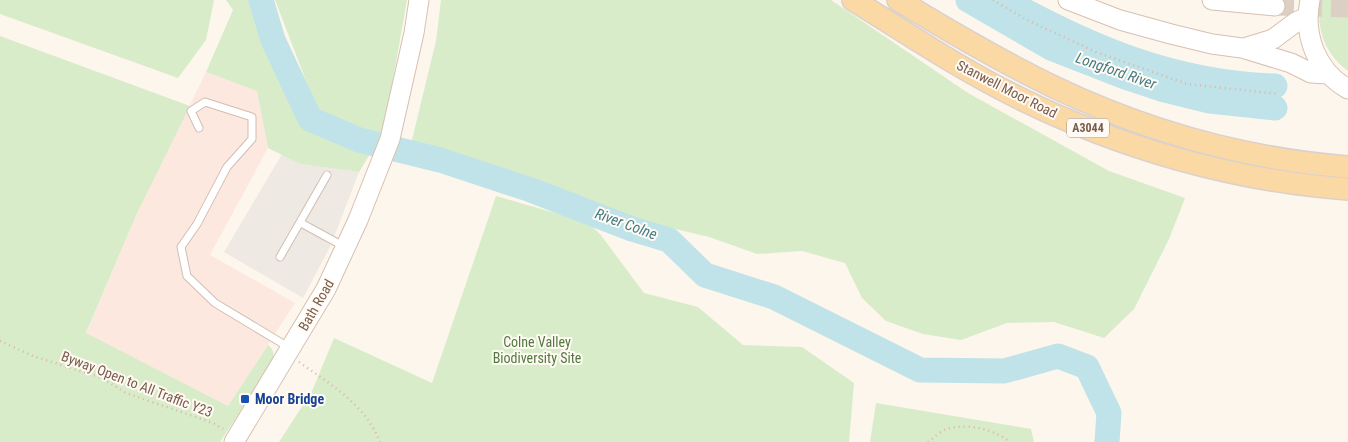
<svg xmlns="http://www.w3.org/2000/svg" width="1348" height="442" font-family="'Roboto Condensed',sans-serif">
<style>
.commercial{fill:#fde8e0}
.industrial{fill:#efe9e4}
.green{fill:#d8ecc9}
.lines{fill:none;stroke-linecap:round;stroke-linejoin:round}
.river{stroke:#bfe3e8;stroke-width:25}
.secondary-tunnel{stroke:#dcd0c4;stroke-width:19;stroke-dasharray:19 9;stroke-linecap:butt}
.lane-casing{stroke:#d1beb0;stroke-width:9}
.secondary-casing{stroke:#d6c0b0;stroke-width:21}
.primary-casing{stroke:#dad1cd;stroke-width:24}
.path{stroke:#d9b8a5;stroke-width:2.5;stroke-dasharray:1 4;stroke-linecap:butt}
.lane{stroke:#fff;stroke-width:7}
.secondary{stroke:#fff;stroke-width:19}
.primary{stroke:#fbd9a5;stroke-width:21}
.transit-dot{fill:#1a4fb4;stroke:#fffaf3;stroke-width:2}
.labels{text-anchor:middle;stroke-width:4;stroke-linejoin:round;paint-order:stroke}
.shield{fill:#fffaf3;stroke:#a28b7f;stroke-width:1}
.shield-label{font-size:12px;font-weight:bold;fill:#7a5c4d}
.street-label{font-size:14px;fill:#7a5c4d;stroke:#fffaf3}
.park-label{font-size:14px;fill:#537a41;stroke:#fffaf3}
.transit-label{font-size:14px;font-weight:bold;fill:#164399;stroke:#fffaf3;text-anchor:start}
.water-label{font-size:15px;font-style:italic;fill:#437c86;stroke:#fffaf3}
</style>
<rect width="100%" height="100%" fill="#fdf6ec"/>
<!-- commercial -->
<path class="commercial" d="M 206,72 L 257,91 L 268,148 L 210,255 L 295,303 L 228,406 L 86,334 L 137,213 Z"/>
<!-- industrial -->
<path class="industrial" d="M 282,154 L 300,164 L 359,172 L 334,237 L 329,235 L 326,242 L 331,245 L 303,298 L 224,252 Z"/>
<!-- green -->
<path class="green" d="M 0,0 L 214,0 L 206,40 L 178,78 L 0,14 Z
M 226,0 L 250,0 L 287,96 L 303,127 L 373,149 L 359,172 L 300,164 L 268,148 L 257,91 L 206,72 L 233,10 Z
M 275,0 L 407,0 L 383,136 L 318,112 Z
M 441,0 L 831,0 L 968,93 L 1109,171 L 1185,198 L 1169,239 L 1134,309 L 1104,338 L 1054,322 L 1007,323 L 961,340 L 923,334 L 886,321 L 862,298 L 845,263 L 802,251 L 757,254 L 709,237 L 625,217 L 624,212 L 621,217 L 535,180 L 411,144 L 436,41 Z
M 1321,0 L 1348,0 L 1348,71 C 1325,54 1315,28 1321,0 Z
M 0,36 L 190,106 L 137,213 L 86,333 L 228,406 L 268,345 C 274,350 274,354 273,362 L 220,442 L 0,442 Z
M 496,196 L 587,222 L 600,234 L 644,293 L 698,307 L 743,345 L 802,347 L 854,383 L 849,442 L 279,442 L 312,391 L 334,338 L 432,383 Z
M 876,403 L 1031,429 L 1034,442 L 870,442 Z"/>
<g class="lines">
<!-- river -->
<path class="river" d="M 261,0 L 273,40 L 310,119 L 359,140 L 440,160 L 531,190 L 632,229 L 669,240 L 705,275 L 774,297 L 920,370 L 1004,371 L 1058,356 L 1087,367 L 1109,413 L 1107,442
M 968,0 L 1051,48 L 1128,78 L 1161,89 L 1210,101 L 1275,108
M 1005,0 C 1092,48 1174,83 1275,86"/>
<!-- secondary-tunnel -->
<path class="secondary-tunnel" d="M 1275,6 L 1348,8"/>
<!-- lane casing -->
<g class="lane-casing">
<path id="lane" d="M 199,128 L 191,111 L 205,102 L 252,117 L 252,139 L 227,167 L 197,224 L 181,247 L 187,276 L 215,303 L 290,348
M 301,223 L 345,247
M 280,257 L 327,175"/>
</g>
<!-- secondary casing -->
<g class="secondary-casing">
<path id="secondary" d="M 1068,0 L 1120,20 L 1171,34 L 1212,44 L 1242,48 L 1291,63 L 1311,73 L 1328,74
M 1212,0 L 1275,6
M 1310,0 C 1303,35 1316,71 1348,89
M 1244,48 L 1273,39 L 1296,22 L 1307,17
M 234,442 L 326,289 L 358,220 L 390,139 L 414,33 L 419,0"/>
</g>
<!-- primary casing -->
<g class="primary-casing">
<path id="primary" d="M 853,0 C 907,33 960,69 1017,97 C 1120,148 1234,181 1348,189
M 898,0 C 949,31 1000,61 1054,87 C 1146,131 1246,159 1348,167"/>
</g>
<!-- path -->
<path class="path" d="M 993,0 L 1027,20 L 1096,52 L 1187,84 L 1279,94
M 0,341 L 33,356 L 102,378 L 126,393 L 213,423 L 223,429
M 299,362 C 331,385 365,404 380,442
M 928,442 C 934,438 940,431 947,429 C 969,423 993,429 1010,442"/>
<!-- lane -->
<use href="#lane" class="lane"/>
<!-- secondary -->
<use href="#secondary" class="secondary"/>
<!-- primary -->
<use href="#primary" class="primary"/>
</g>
<!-- markers -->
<rect class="transit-dot" x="240" y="394" width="10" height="10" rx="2.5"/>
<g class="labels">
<!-- shield labels -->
<rect class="shield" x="1067" y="118.5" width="42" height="19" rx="4"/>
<g class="shield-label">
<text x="1088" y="132">A3044</text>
</g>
<!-- street labels -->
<g class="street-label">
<text transform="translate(1007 89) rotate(27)" y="5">Stanwell Moor Road</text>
<text transform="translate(316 305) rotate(-60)" y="5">Bath Road</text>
<text transform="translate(137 384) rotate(21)" y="5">Byway Open to All Traffic Y23</text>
</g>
<!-- park labels -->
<g class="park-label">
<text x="537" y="347">Colne Valley<tspan x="537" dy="16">Biodiversity Site</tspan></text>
</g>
<!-- transit labels -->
<g class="transit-label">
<text x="255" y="404">Moor Bridge</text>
</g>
<!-- water labels -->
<g class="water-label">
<text transform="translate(1116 71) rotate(19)" y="5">Longford River</text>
<text transform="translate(626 224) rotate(20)" y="5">River Colne</text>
</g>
</g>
</svg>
